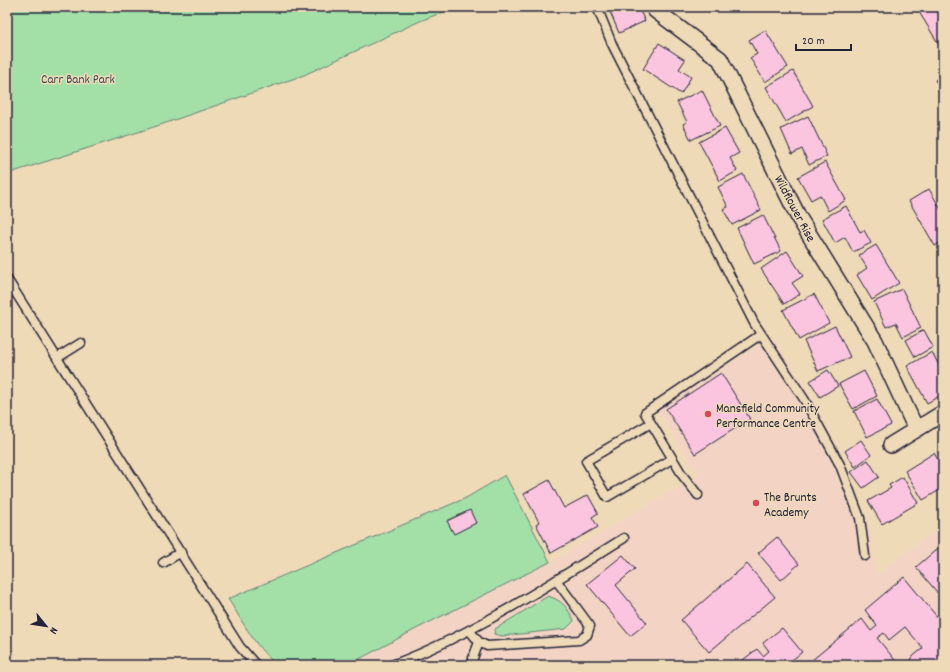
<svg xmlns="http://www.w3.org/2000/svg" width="950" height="672" font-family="Dekko,sans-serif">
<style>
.built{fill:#f3d4c4}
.green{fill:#a3e0a8;stroke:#628172}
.building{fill:#fbc5e0;stroke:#22223b}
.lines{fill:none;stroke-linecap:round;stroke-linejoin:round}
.service-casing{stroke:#22223b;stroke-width:11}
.minor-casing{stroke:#22223b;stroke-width:18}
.service{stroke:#efdab8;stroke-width:8}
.minor{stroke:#efdab8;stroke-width:15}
.poi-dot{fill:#d1495b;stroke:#efdab8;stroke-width:1.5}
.labels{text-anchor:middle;stroke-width:3;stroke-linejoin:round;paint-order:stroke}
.park-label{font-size:13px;fill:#3c4851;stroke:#efdab8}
.street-label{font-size:13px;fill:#22223b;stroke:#efdab8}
.poi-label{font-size:13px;fill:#22223b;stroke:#efdab8;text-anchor:start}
</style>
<rect width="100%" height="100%" fill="#efdab8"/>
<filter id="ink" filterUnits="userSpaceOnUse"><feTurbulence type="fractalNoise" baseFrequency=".025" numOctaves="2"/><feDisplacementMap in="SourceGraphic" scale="8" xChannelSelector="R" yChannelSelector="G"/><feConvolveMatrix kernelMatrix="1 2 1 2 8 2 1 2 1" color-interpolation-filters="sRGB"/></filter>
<g filter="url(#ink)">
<!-- built -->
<path class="built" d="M 772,336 L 805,387 L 834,440 L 851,477 L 866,518 L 873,547 L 876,575 L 943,525 L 943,665 L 348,665 L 418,628 L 550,562 L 699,475 L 657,410 Z"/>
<!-- green -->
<path class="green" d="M 7,7 L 456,7 L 420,21 L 304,75 L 160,125 L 7,174 Z
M 505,475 L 550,562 L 418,628 L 348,665 L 279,665 C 259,655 241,618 228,599 L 466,498 Z
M 548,596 C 562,600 568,608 574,621 L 566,629 L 502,636 L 494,634 L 495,629 Z"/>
<!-- building -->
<path class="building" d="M 608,7 L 638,7 L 645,21 L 619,33 Z
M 916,7 L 943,7 L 943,46 L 941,48 Z
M 765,30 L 788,67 L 765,82 L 750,58 L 757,54 L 749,40 Z
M 659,43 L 685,60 L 679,69 L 691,77 L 681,94 L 643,69 Z
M 793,71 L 813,106 L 786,122 L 766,87 Z
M 943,76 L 943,93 L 935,80 Z
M 702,90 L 720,126 L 691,140 L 683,124 L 687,122 L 677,102 Z
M 808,116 L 827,156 L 809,165 L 802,149 L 792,154 L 781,129 Z
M 725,128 L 739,153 L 730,158 L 737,171 L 720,181 L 699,142 Z
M 825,162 L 846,200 L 828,211 L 820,195 L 811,200 L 798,177 Z
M 743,174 L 761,210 L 732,225 L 723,209 L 728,207 L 718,187 Z
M 929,189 L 943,213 L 943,241 L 935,246 L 909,201 Z
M 846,206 L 860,232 L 864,230 L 871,243 L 853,252 L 845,237 L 835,243 L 822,219 Z
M 763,215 L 781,251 L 754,264 L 737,228 Z
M 876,245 L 899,283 L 872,300 L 857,275 L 867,268 L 859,255 Z
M 787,251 L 803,276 L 792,283 L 800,294 L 784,304 L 761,269 Z
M 902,289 L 921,328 L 903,337 L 896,323 L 886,327 L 874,302 Z
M 814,294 L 829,323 L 799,340 L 783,310 Z
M 835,326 L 850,357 L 818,371 L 804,341 Z
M 924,330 L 933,347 L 915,357 L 906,340 Z
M 932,352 L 943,373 L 943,394 L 927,403 L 907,366 Z
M 828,370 L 838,386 L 820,397 L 810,381 Z
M 864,371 L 877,396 L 853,409 L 839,384 Z
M 721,373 L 750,419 L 695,454 L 666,409 Z
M 877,399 L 891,425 L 867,437 L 854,411 Z
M 861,440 L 871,455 L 855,467 L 845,451 Z
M 943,449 L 943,460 L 938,453 Z
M 934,453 L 943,468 L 943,488 L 923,500 L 905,471 Z
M 868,460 L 879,477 L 863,488 L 851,472 Z
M 903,477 L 918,503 L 882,524 L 868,501 L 891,488 L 889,485 Z
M 549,480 L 564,508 L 588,495 L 598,513 L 592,517 L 598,527 L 551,553 L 536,524 L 539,522 L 524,494 Z
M 470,510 L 476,523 L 454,534 L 447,521 Z
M 777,537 L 799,564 L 781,580 L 758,553 Z
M 943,544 L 943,595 L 941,597 L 916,567 Z
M 623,555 L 635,569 L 616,585 L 647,623 L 630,636 L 587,584 Z
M 747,564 L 775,597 L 709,652 L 681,620 Z
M 904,577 L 943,624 L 943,665 L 916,665 L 910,659 L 923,648 L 905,627 L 889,640 L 884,633 L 877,638 L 899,665 L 806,665 L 862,619 L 871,631 L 877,626 L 865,610 Z
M 782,628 L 802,652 L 786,665 L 740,665 L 739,663 L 757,649 L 763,656 L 769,651 L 763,643 Z"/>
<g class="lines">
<!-- service casing -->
<g class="service-casing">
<path id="service" d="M 597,7 L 612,44 L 754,323 L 804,399 L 840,465 L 860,518 L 865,556
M 7,279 L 240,647 L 256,665
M 57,358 L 81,343
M 651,423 L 586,461 L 607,497 L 672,459
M 698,495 L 683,476 L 645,413 L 760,335
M 163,563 L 181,552
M 469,630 L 479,642 L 487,646 L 579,640 L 587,635 L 590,626 L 556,580
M 392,665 C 474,634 550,584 624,538
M 473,665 L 473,658 L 479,642"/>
</g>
<!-- minor casing -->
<g class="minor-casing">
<path id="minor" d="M 654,7 L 655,10 L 720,59 L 799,218 L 875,341 L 916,429
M 891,445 L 943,413"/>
</g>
<!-- service -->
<use href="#service" class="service"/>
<!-- minor -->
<use href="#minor" class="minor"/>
</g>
</g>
<!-- markers -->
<g class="poi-dot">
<circle cx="708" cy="414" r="4"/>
<circle cx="756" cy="503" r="4"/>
</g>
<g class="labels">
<!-- park labels -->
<g class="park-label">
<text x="78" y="83">Carr Bank Park</text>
</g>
<!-- street labels -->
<g class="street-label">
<text transform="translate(796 208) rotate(62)" y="5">Wildflower Rise</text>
</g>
<!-- poi labels -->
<g class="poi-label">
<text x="716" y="412">Mansfield Community<tspan x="716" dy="15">Performance Centre</tspan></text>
<text x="764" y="501">The Brunts<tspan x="764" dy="15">Academy</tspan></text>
</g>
</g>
<!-- margin -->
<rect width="950" height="672" fill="none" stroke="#efdab8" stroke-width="24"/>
<rect x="12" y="12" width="926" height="648" fill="none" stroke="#22223b" stroke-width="1.5" filter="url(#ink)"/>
<!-- north arrow -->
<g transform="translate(46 626) rotate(120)" stroke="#efdab8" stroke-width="3" paint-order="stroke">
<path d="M0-3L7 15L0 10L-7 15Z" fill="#22223b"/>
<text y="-6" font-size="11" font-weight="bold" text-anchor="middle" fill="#22223b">N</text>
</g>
<!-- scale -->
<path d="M796 44v6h55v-6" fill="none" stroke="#22223b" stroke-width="2"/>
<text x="802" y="44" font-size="12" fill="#22223b" stroke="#efdab8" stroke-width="3" paint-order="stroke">20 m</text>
</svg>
